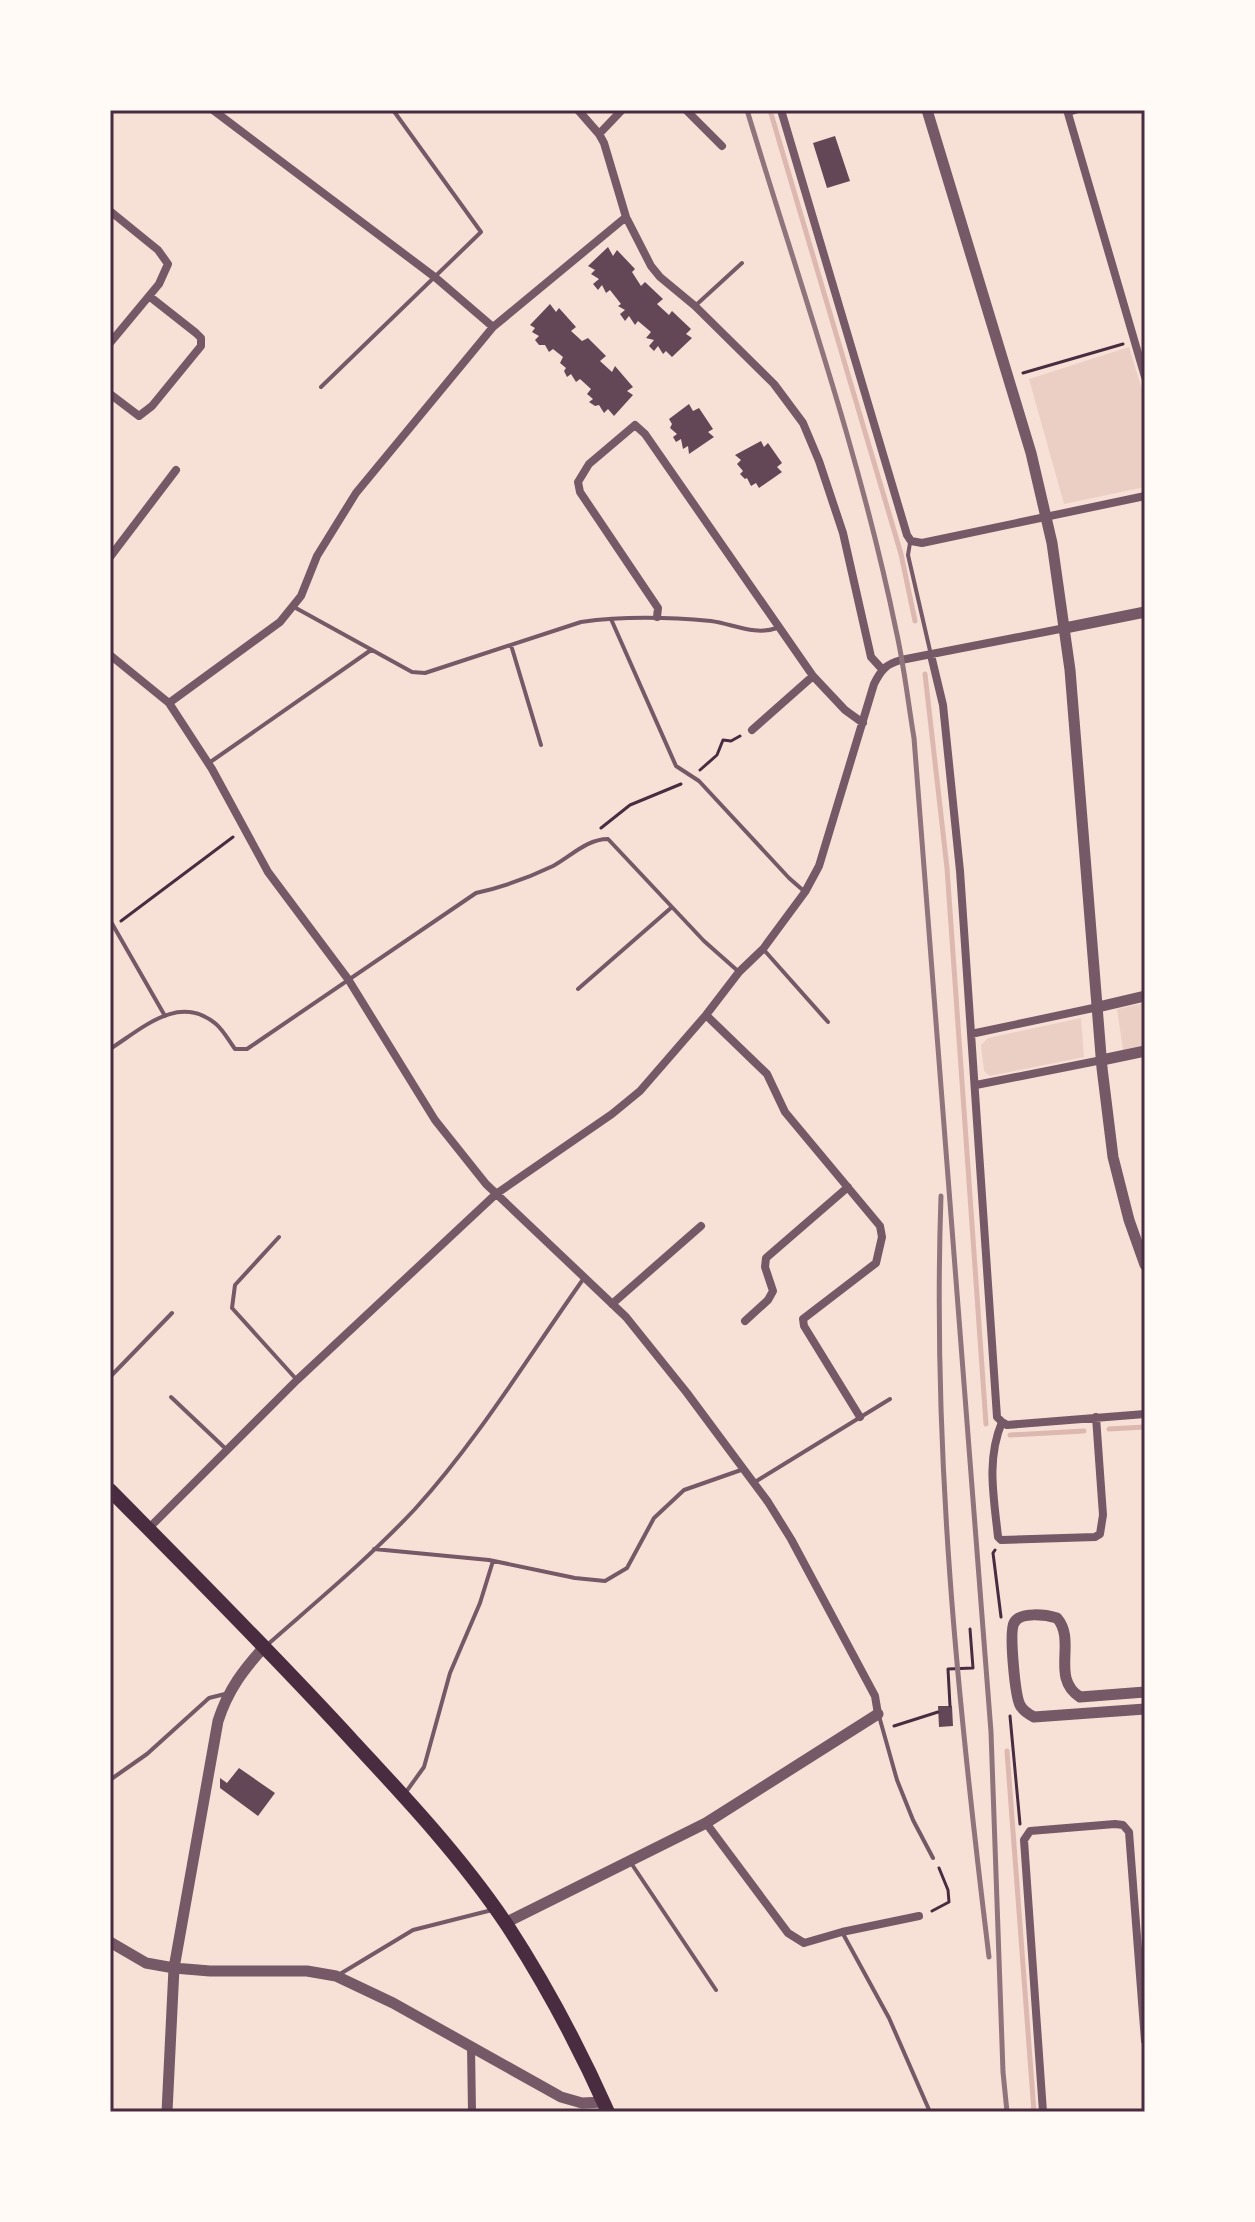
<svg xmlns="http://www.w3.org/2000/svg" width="1255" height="2222" font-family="Helvetica,sans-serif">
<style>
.green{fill:#ebcfc5}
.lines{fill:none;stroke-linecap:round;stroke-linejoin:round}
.stream{stroke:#dcb8b0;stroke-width:5}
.building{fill:#644757}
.path{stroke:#4a2c40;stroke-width:3}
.service{stroke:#755966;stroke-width:4}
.minor{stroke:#755966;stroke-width:8}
.tertiary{stroke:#755966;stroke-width:11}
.primary{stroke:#4a2c40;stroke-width:14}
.rail{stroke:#8f747c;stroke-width:5}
.neatline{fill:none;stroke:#4a2c40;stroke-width:3}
</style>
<rect width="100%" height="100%" fill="#f7e1d7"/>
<!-- green -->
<path class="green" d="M 1129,347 L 1145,399 L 1145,487 L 1064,504 L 1029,379 Z
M 1145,1003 L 1145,1045 L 1123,1050 L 1117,1009 Z
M 1081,1018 L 1084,1057 L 990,1076 L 984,1071 L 981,1045 L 988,1038 Z"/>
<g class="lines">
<!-- stream -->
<path class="stream" d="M 770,110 L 901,554 L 915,621
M 925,674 L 947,868 L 986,1424
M 1109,1429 L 1145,1427
M 1010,1435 L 1084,1431
M 1007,1751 L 1034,2112"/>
</g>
<!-- building -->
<path class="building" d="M 835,136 L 850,181 L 827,188 L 813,143 Z
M 608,247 L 613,256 L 617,250 L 635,269 L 632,272 L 641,286 L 645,282 L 663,299 L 657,304 L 669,315 L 672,311 L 691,329 L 686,334 L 692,338 L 672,357 L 666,351 L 663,354 L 658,346 L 654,351 L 649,346 L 654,340 L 646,338 L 651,332 L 638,321 L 635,325 L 629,316 L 625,321 L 620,314 L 625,310 L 618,306 L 621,304 L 610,290 L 606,293 L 602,285 L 598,290 L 593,284 L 599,279 L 591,274 L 595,270 L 588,266 Z
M 550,304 L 556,312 L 559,308 L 576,327 L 571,331 L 582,341 L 588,338 L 606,356 L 600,361 L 612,372 L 615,366 L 633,387 L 627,391 L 633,395 L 614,416 L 608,409 L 604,413 L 599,405 L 595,406 L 589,402 L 593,399 L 587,394 L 591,389 L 580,379 L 576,382 L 571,374 L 567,377 L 564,371 L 566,368 L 560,363 L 563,357 L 553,349 L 549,352 L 545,345 L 539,345 L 535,340 L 539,336 L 532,332 L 535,328 L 530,325 Z
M 689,404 L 693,411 L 699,408 L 713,429 L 708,432 L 714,437 L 689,454 L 688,446 L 683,449 L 681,439 L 676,442 L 673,437 L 677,434 L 670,428 L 672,424 L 669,419 Z
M 761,441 L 764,447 L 768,443 L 782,463 L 777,467 L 782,472 L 759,488 L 756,483 L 751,486 L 747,478 L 745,479 L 740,474 L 743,471 L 737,464 L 741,460 L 735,455 Z
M 938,1706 L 952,1706 L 953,1726 L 939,1727 Z
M 239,1768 L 275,1793 L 258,1816 L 220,1788 L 220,1778 L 227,1783 Z"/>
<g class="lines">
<!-- path -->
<path class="path" d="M 1023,373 L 1123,344
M 700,770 L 717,755 L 723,740 L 731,741 L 740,736
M 601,828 L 630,805 L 681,784
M 121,921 L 233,837
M 995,1550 L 993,1553 L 1001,1617
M 950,1706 L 948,1669 L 973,1668 L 970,1629
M 1010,1716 L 1020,1824
M 894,1726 L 938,1712
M 932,1911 L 949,1902 L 948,1890 L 939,1868"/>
<!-- service -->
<path class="service" d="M 1068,114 L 1081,110
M 695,306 L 742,263
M 321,387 L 481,232 L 393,110
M 910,543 L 908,555 L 931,655
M 294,607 L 412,672 L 425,673 L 581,622 C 624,616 667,617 711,621 C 733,624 755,636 777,628
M 611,619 L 676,766 L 699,781 L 789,878 L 805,892
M 511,645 L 541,745
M 209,763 L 371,650
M 110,920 L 165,1016
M 764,950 L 828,1022
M 578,989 L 672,907
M 110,1049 C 143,1028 179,993 216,1024 C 224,1031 229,1041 235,1049 L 247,1049 L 476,893 C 503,887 528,878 553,866 C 571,856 587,839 608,839 L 704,941 L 739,972
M 279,1237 L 235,1285 L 232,1308 L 297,1380
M 110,1377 L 172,1313
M 171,1397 L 227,1450
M 755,1482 L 890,1399
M 374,1549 L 489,1560 L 575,1578 L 605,1581 L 627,1568 L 654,1518 L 684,1490 L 741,1470
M 267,1645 C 317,1601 369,1558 415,1509 C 478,1440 530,1354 584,1278
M 879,1716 L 897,1780 L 913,1820 L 933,1858
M 110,1780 L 147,1754 L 209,1698 L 225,1694
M 406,1792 L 424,1767 L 450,1673 L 480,1603 L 493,1561
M 631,1863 L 716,1990
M 842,1932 L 889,2018 L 930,2112
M 340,1974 L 413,1930 L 492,1910"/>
<!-- minor -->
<path class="minor" d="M 213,110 L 436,278 L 493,327
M 578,110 L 599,134 L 604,143 L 626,217 L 651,266 L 660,277 L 695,306 L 774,384 L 803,423 L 819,461 L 843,533 L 871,657 L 882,669
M 686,110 L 722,146
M 781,110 L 907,535 L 911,541 L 922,543 L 1145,496
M 1067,110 L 1145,377
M 599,134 L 622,110
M 110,211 L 158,250 L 168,264 L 159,284 L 110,343
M 110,394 L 139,416 L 152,406 L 201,346 L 201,338 L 196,333 L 149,296
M 110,557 L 176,470
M 657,617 L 658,608 L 580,492 L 578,482 L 589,464 L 635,425 L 645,434 L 813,676 L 845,710 L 863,723
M 110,655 L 169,703 L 212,769 L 268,872 L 348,979 L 435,1120 L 486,1184 L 626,1317 L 687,1393 L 768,1502 L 791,1539 L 875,1696 L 878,1714
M 931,655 L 943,705 L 960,871 L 997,1417 L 1002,1422 C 986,1460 994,1498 998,1537 L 1001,1540 L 1095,1537 L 1100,1534 L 1103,1515 L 1096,1417
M 169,703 L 280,622 L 301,596 L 317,556 L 356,493 L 493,327 L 626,217
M 752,730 L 813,676
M 706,1015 L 767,1074 L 785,1112 L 880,1226 L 882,1237 L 876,1263 L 803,1319 L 804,1326 L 860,1417
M 971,1034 L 1098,1007
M 976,1085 L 1102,1060
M 612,1304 L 701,1226
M 745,1321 L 768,1300 L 773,1291 L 765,1267 L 766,1258 L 848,1187
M 1002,1422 L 1007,1425 L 1145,1414
M 148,1529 L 297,1380 L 496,1194 L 612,1114 L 640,1091 L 706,1015 L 739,972 L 763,949 L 805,892 L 819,866 L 874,684 C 881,670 886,664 901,660 L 1065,628
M 706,1823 L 788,1933 L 804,1943 L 842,1932 L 919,1916
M 471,2046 L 472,2112
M 1043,2112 L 1024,1840 L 1030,1831 L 1115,1824 L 1123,1825 L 1129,1832 L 1145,2041"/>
<!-- tertiary -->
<path class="tertiary" d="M 927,110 L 1031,453 L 1052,543 L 1070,670 L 1102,1068 L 1113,1157 L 1129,1220 L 1145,1265
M 1065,628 L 1145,612
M 1098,1007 L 1145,996
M 1102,1060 L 1145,1051
M 1145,1692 L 1080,1697 C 1050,1678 1077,1641 1057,1618 C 1047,1615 1020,1611 1014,1623 C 1009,1632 1015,1695 1020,1705 C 1023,1711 1028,1714 1034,1717 L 1145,1709
M 505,1923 L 706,1823 L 878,1714
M 110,1942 L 146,1963 L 174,1968 L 210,1971 L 307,1971 L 336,1976 L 393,2003 L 561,2097 L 582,2103 L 604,2102
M 167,2112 L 174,1968 L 218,1721 C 228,1690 243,1670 265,1646"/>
<!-- primary -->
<path class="primary" d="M 110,1490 C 191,1572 273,1654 351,1739 C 406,1798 462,1858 507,1925 C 546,1985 579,2047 608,2112"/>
<!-- rail -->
<path class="rail" d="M 747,110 C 799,282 860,454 896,630 C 904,665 908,702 914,738 L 991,1732 L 1003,2072 L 1007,2112
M 941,1196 C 932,1451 958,1704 989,1957"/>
</g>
<!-- border -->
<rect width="1255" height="2222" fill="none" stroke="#fffaf5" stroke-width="224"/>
<rect x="112" y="112" width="1031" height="1998" class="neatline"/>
</svg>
